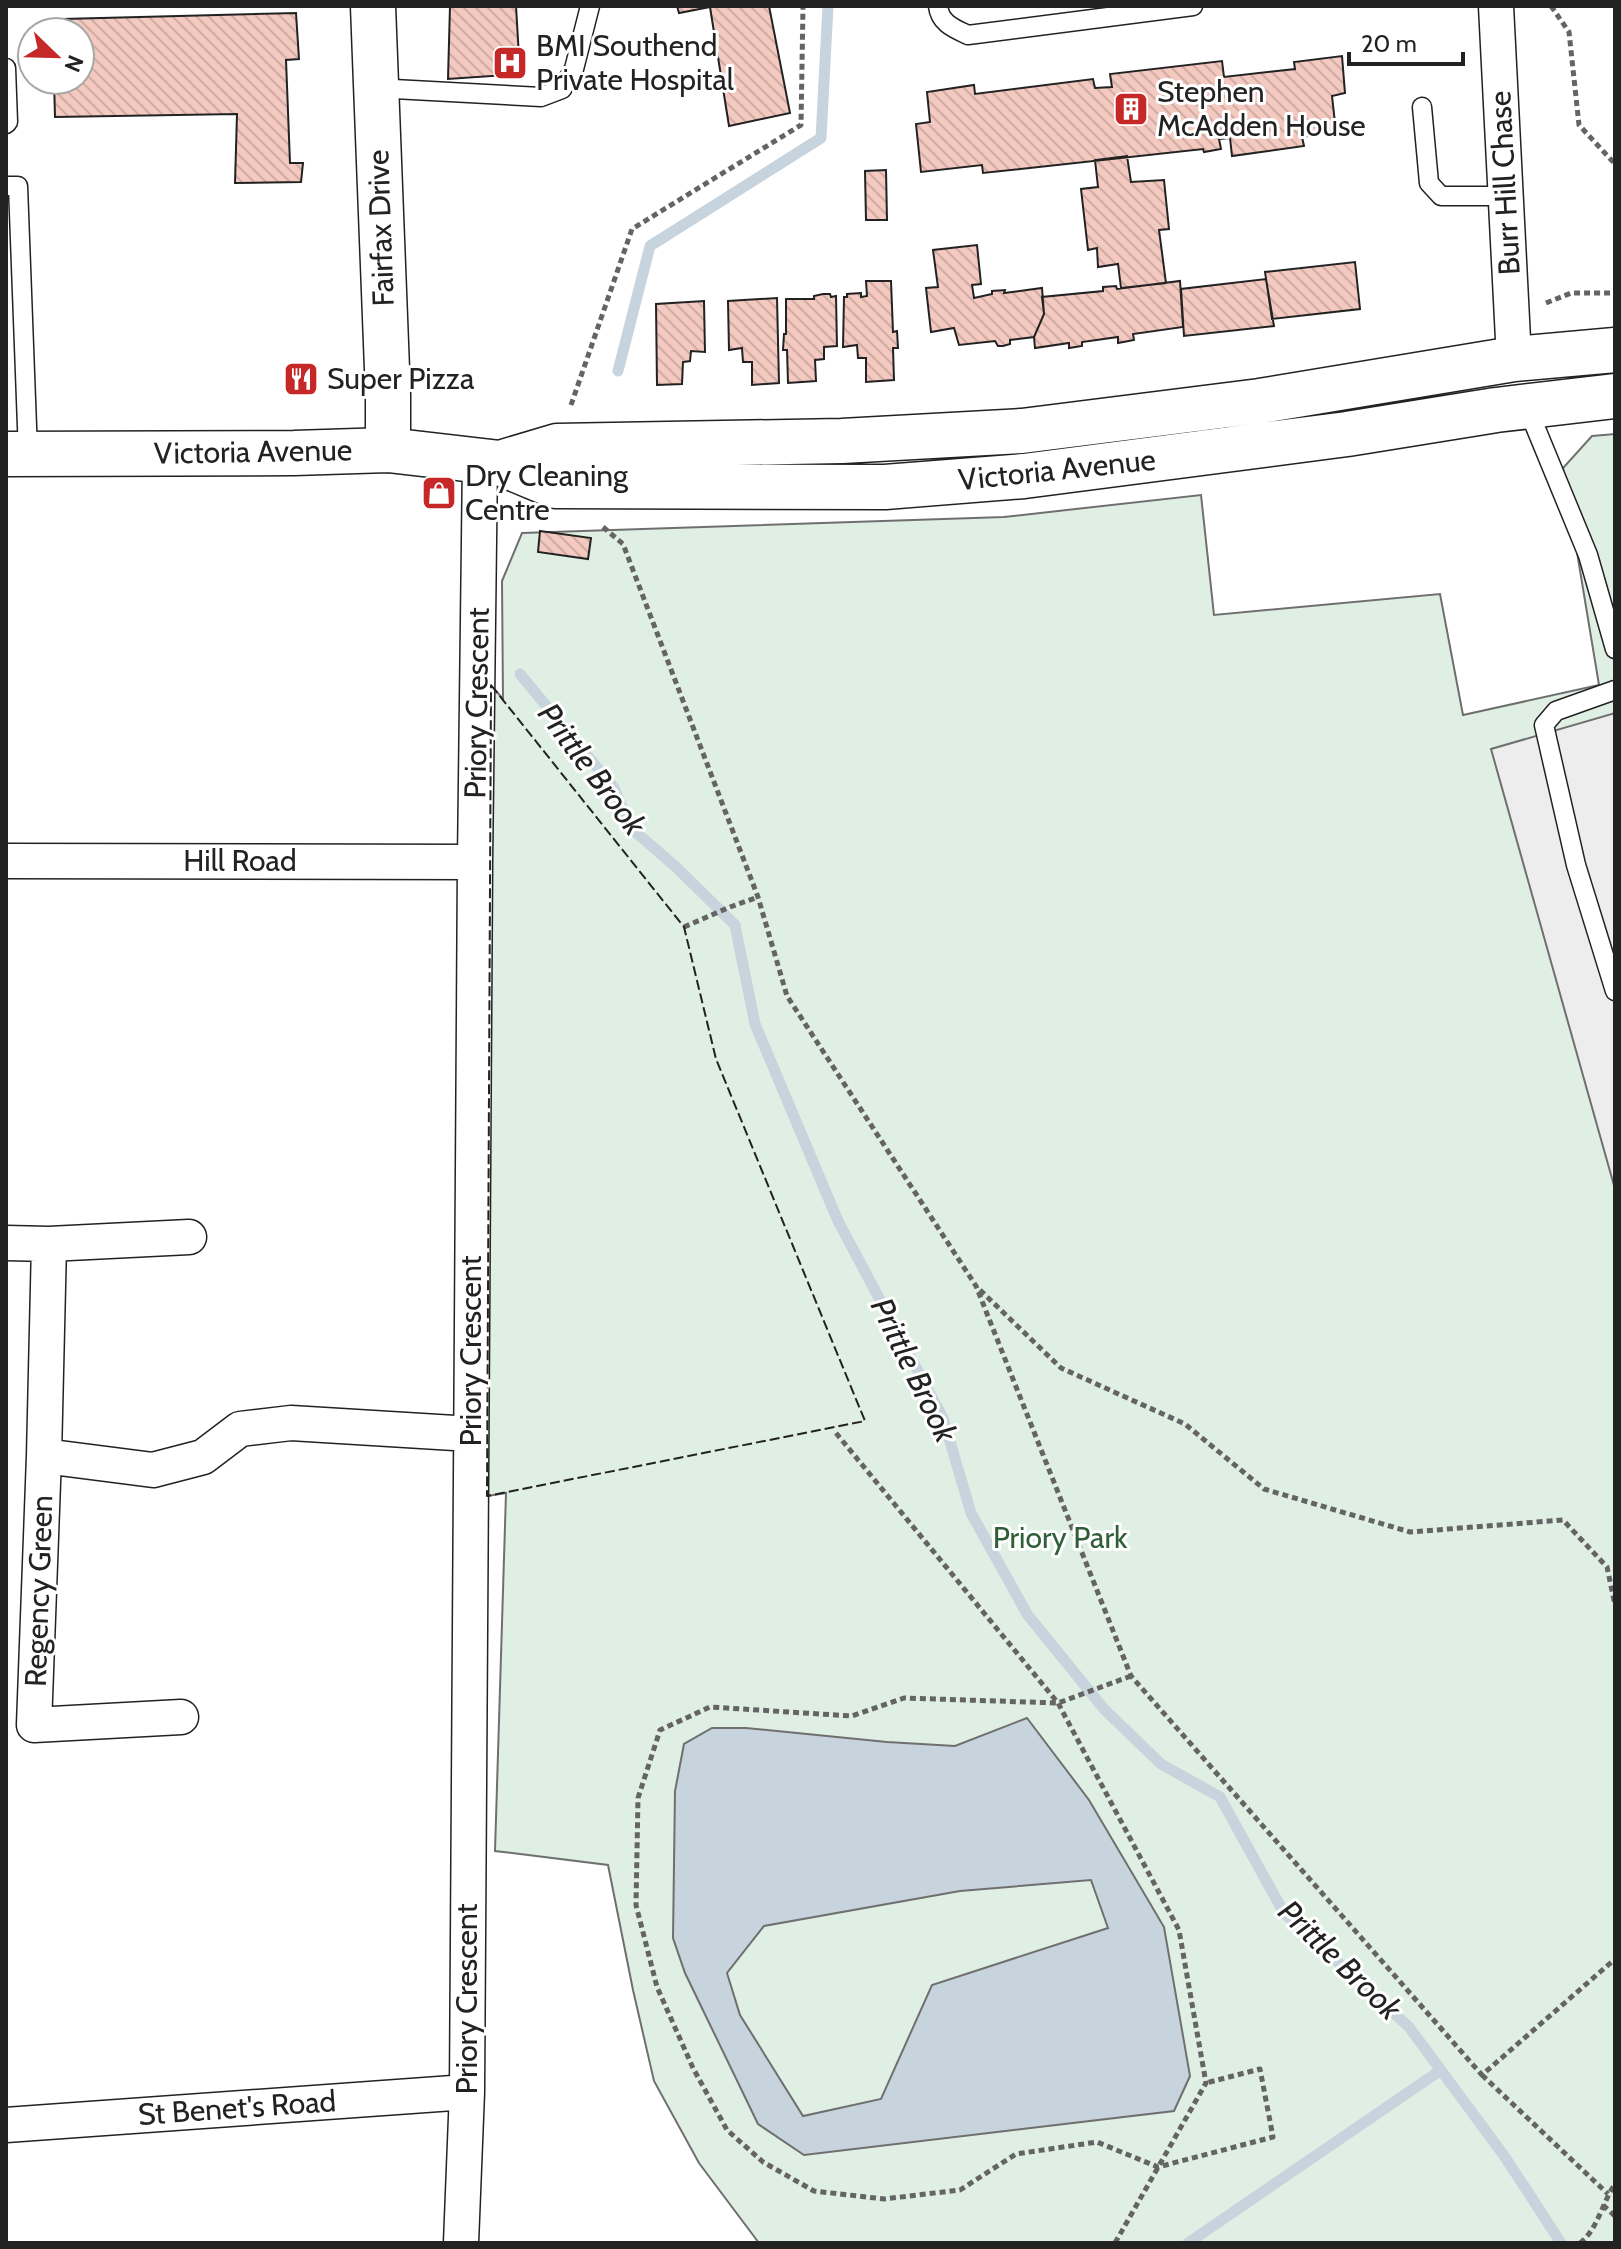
<svg xmlns="http://www.w3.org/2000/svg" width="1621" height="2249" font-family="Cabin,sans-serif">
<style>
.park{fill:#e0efe3;stroke:#6f6f6f;stroke-width:2}
.parking{fill:#ededed;stroke:#6f6f6f;stroke-width:2}
.water{fill:#c7d3dd;stroke:#6f6f6f;stroke-width:2;fill-rule:evenodd}
.lines{fill:none;stroke-linecap:round;stroke-linejoin:round}
.stream{stroke:#c7d3dd;stroke-width:11}
.building{fill:url(#building-back-hatch);stroke:#222;stroke-width:2}
.lane-casing{stroke:#222;stroke-width:21}
.street-casing{stroke:#222;stroke-width:37}
.secondary-casing{stroke:#222;stroke-width:47}
.highway-casing{stroke:#222;stroke-width:47}
.path{stroke:#646464;stroke-width:5;stroke-dasharray:6 4;stroke-linecap:butt}
.lane{stroke:#fff;stroke-width:18}
.street{stroke:#fff;stroke-width:34}
.secondary{stroke:#fff;stroke-width:44}
.highway{stroke:#fff;stroke-width:44}
.fence{stroke:#222;stroke-width:2;stroke-dasharray:10 4;stroke-linecap:butt}
.labels{text-anchor:middle;stroke-width:6;stroke-linejoin:round;paint-order:stroke}
.poi-label{font-size:30px;fill:#222;stroke:#fff;text-anchor:start}
.street-label{font-size:30px;fill:#222;stroke:#fff}
.park-label{font-size:30px;fill:#2f5e38;stroke:#fff}
.water-label{font-size:32px;font-style:italic;fill:#222;stroke:#fff}
</style>
<defs>
<pattern id="building-back-hatch" width="6" height="6" patternUnits="userSpaceOnUse" patternTransform="scale(2)"><rect width="6" height="6" fill="#f3c9c0"/><path d="M-1 5l2 2M0 0l6 6M5-1l2 2" fill="none" stroke="#d0aca5"/></pattern>
</defs>
<rect width="100%" height="100%" fill="#fff"/>
<!-- park -->
<path class="park" d="M 1615,434 L 1615,2243 L 759,2243 L 699,2163 L 654,2081 L 633,1990 L 608,1865 L 495,1851 L 506,1493 L 487,1496 L 491,685 L 503,699 L 502,581 L 522,533 L 1004,517 L 1201,495 L 1214,615 L 1440,594 L 1463,715 L 1599,685 L 1563,468 L 1592,436 Z"/>
<!-- parking -->
<path class="parking" d="M 1615,713 L 1615,1189 L 1491,749 Z"/>
<!-- water -->
<path class="water" d="M 1027,1718 L 1089,1800 L 1164,1927 L 1190,2076 L 1174,2111 L 804,2155 L 758,2124 L 685,1973 L 673,1938 L 675,1791 L 684,1744 L 712,1728 L 746,1728 L 887,1742 L 955,1746 ZM 1091,1880 L 1108,1928 L 932,1985 L 881,2099 L 803,2116 L 740,2015 L 727,1973 L 764,1926 L 960,1891 Z"/>
<g class="lines">
<!-- stream -->
<path class="stream" d="M 618,371 L 650,246 L 821,138 L 828,6
M 520,674 L 614,788 L 631,828 L 677,868 L 735,925 L 755,1024 L 838,1221 L 943,1418 L 971,1513 L 1027,1614 L 1104,1709 L 1161,1764 L 1220,1797 L 1284,1913 L 1409,2027 L 1505,2157 L 1561,2243
M 1188,2243 L 1441,2070"/>
</g>
<!-- building -->
<path class="building" d="M 450,6 L 516,6 L 520,74 L 448,79 Z
M 677,6 L 769,6 L 790,113 L 729,126 L 710,7 L 679,13 Z
M 296,13 L 299,59 L 286,60 L 290,163 L 303,163 L 301,182 L 235,183 L 237,114 L 55,117 L 54,80 L 80,80 L 80,32 L 64,32 L 63,19 Z
M 1342,56 L 1345,93 L 1332,96 L 1336,132 L 1302,137 L 1304,146 L 1232,156 L 1230,138 L 1219,139 L 1221,149 L 1204,152 L 1203,149 L 983,173 L 982,165 L 921,172 L 916,124 L 930,122 L 927,92 L 974,85 L 975,94 L 1093,79 L 1095,88 L 1112,87 L 1110,74 L 1222,61 L 1224,77 L 1295,69 L 1294,62 Z
M 1127,156 L 1131,182 L 1164,180 L 1169,229 L 1159,230 L 1166,283 L 1121,288 L 1118,264 L 1098,267 L 1097,248 L 1088,250 L 1081,189 L 1098,187 L 1095,160 Z
M 886,170 L 887,220 L 866,220 L 865,171 Z
M 977,245 L 981,284 L 972,285 L 974,298 L 992,294 L 992,291 L 1005,290 L 1004,293 L 1042,288 L 1044,314 L 1034,337 L 1010,340 L 1010,344 L 1003,346 L 998,346 L 995,341 L 959,345 L 954,328 L 931,332 L 926,288 L 938,287 L 933,250 Z
M 1355,262 L 1360,309 L 1272,319 L 1265,272 Z
M 1266,279 L 1274,326 L 1184,336 L 1181,289 Z
M 866,281 L 891,281 L 893,332 L 897,331 L 898,348 L 893,348 L 894,380 L 866,382 L 866,358 L 858,358 L 857,345 L 843,347 L 844,297 L 847,297 L 847,294 L 861,293 L 861,297 L 867,296 Z
M 1180,281 L 1183,327 L 1133,334 L 1134,340 L 1118,343 L 1118,337 L 1082,342 L 1082,346 L 1069,348 L 1069,343 L 1035,348 L 1034,337 L 1044,314 L 1042,297 L 1103,291 L 1103,287 L 1116,286 L 1117,289 Z
M 823,294 L 830,294 L 831,297 L 836,296 L 837,346 L 824,347 L 824,359 L 815,360 L 816,381 L 788,383 L 787,350 L 783,350 L 784,334 L 786,334 L 786,299 L 814,299 L 814,296 Z
M 777,298 L 779,383 L 752,385 L 752,362 L 743,362 L 742,348 L 729,350 L 728,301 Z
M 704,301 L 705,352 L 691,351 L 690,361 L 683,362 L 682,384 L 657,385 L 656,304 Z
M 540,531 L 591,538 L 588,559 L 538,552 Z"/>
<g class="lines">
<!-- lane casing -->
<g class="lane-casing">
<path id="lane" d="M 938,6 C 940,23 953,28 968,35 L 1193,6
M 6,68 L 8,122 L 6,124
M 375,88 L 541,97 L 562,89 L 574,69 L 590,6
M 1422,107 L 1429,183 L 1441,196 L 1505,196
M 6,186 L 18,186 L 28,453
M 1527,407 L 1588,555 L 1615,649
M 1615,690 L 1556,711 L 1544,725 L 1576,865 L 1615,991"/>
</g>
<!-- street casing -->
<g class="street-casing">
<path id="street" d="M 1496,6 L 1514,359
M 6,861 L 475,862
M 6,1243 L 49,1244 L 189,1237
M 49,1244 L 44,1456 L 34,1725 L 181,1717
M 44,1456 L 153,1470 L 203,1457 L 240,1429 L 291,1423 L 471,1434
M 6,2125 L 467,2092
M 461,2243 L 467,2092 L 475,862 L 480,460"/>
</g>
<!-- secondary casing -->
<g class="secondary-casing">
<path id="secondary" d="M 373,6 L 388,395 L 388,450"/>
</g>
<!-- highway casing -->
<g class="highway-casing">
<path id="highway" d="M 6,454 L 294,453 L 388,450 L 500,463 L 555,486 L 885,487 L 1024,476 L 1347,434 L 1496,410 L 1615,396
M 500,463 L 557,446 L 842,441 L 1022,431 L 1260,401 L 1514,359 L 1615,350"/>
</g>
<!-- path -->
<path class="path" d="M 1551,6 L 1569,32 L 1579,125 L 1615,164
M 1546,303 L 1571,293 L 1615,293
M 571,405 L 632,229 L 801,125 L 803,6
M 603,527 L 623,544 L 758,897 L 787,996 L 976,1286 L 1131,1676 L 1482,2075 L 1615,1959
M 684,927 L 730,907 L 758,897
M 980,1290 L 1061,1368 L 1185,1424 L 1264,1489 L 1410,1532 L 1563,1520 L 1607,1567 L 1615,1605
M 836,1433 L 1058,1703 L 1179,1930 L 1206,2083 L 1115,2243
M 1131,1676 L 1058,1703 L 904,1698 L 852,1716 L 710,1707 L 660,1730 L 638,1798 L 636,1905 L 657,1987 L 693,2068 L 727,2130 L 763,2162 L 814,2191 L 884,2199 L 960,2190 L 1016,2154 L 1097,2142 L 1158,2167 L 1273,2137 L 1260,2069 L 1206,2083
M 1482,2075 L 1608,2194
M 1603,2205 L 1615,2216
M 1580,2243 C 1598,2229 1602,2203 1615,2184"/>
<!-- lane -->
<use href="#lane" class="lane"/>
<!-- street -->
<use href="#street" class="street"/>
<!-- secondary -->
<use href="#secondary" class="secondary"/>
<!-- highway -->
<use href="#highway" class="highway"/>
<!-- fence -->
<path class="fence" d="M 491,685 L 684,927 L 716,1059 L 865,1421 L 487,1496 Z"/>
</g>
<!-- icons -->
<defs>
<g id="hospital-square" transform="scale(1.8)"><rect x="-9" y="-9" width="18" height="18" rx="4" fill="#c62828" stroke="#fff"/><path d="M-5-5h3v3.5h4V-5h3V5h-3V1.5h-4V5h-3Z" fill="#fff"/></g>
<g id="building-square" transform="scale(1.8)"><rect x="-9" y="-9" width="18" height="18" rx="4" fill="#c62828" stroke="#fff"/><path d="M-4-6H4V6H1V3H-1V6H-4ZM-2.5-4.3h1.7v1.8h-1.7ZM.8-4.3h1.7v1.8H.8ZM-2.5-1h1.7V.8h-1.7ZM.8-1h1.7V.8H.8Z" fill="#fff"/></g>
<g id="restaurant-square" transform="scale(1.8)"><rect x="-9" y="-9" width="18" height="18" rx="4" fill="#c62828" stroke="#fff"/><path d="M-5-6h1v4h1v-4h1v4h1v-4h1v5L-1.5 .5V6h-2V.5L-5-1ZM5-6V6H3V1.5H1.5Q1.5-4 5-6Z" fill="#fff"/></g>
<g id="shop-square" transform="scale(1.8)"><rect x="-9" y="-9" width="18" height="18" rx="4" fill="#c62828" stroke="#fff"/><path d="M-5-2.5h2.3a2.7 3.5 0 0 1 5.4 0H5L5.5 6h-11ZM-1.5-2.5h3a1.5 2.3 0 0 0-3 0Z" fill="#fff"/></g>
</defs>
<g fill-rule="evenodd">
<use href="#hospital-square" x="510" y="63"/>
<use href="#building-square" x="1131" y="109"/>
<use href="#restaurant-square" x="301" y="379"/>
<use href="#shop-square" x="439" y="493"/>
</g>
<g class="labels">
<!-- poi labels -->
<g class="poi-label">
<text x="536" y="56">BMI Southend<tspan x="536" dy="34">Private Hospital</tspan></text>
<text x="1157" y="102">Stephen<tspan x="1157" dy="34">McAdden House</tspan></text>
<text x="327" y="389">Super Pizza</text>
<text x="465" y="486">Dry Cleaning<tspan x="465" dy="34">Centre</tspan></text>
</g>
<!-- street labels -->
<g class="street-label">
<text transform="translate(1505 183) rotate(-93)" y="10">Burr Hill Chase</text>
<text transform="translate(381 228) rotate(-92)" y="10">Fairfax Drive</text>
<text transform="translate(253 452) rotate(-1)" y="10">Victoria Avenue</text>
<text transform="translate(1057 470) rotate(-6)" y="10">Victoria Avenue</text>
<text transform="translate(477 703) rotate(-89)" y="10">Priory Crescent</text>
<text x="240" y="871">Hill Road</text>
<text transform="translate(471 1351) rotate(-90)" y="10">Priory Crescent</text>
<text transform="translate(39 1591) rotate(-88)" y="10">Regency Green</text>
<text transform="translate(467 1999) rotate(-90)" y="10">Priory Crescent</text>
<text transform="translate(237 2108) rotate(-4)" y="10">St Benet's Road</text>
</g>
<!-- park labels -->
<g class="park-label">
<text x="1060" y="1548">Priory Park</text>
</g>
<!-- water labels -->
<g class="water-label">
<text transform="translate(592 769) rotate(53)" y="11">Prittle Brook</text>
<text transform="translate(914 1370) rotate(64)" y="11">Prittle Brook</text>
<text transform="translate(1340 1960) rotate(44)" y="11">Prittle Brook</text>
</g>
</g>
<!-- border -->
<rect width="1621" height="2249" fill="none" stroke="#222222" stroke-width="16"/>
<!-- north arrow -->
<g transform="translate(56 56) rotate(113)"><circle r="38" fill="#ffffff" stroke="#a7a7a7" stroke-width="2"/>
<path d="M0-6L14 30L0 20L-14 30Z" fill="#c62828"/>
<text y="-12" font-size="22" font-weight="bold" text-anchor="middle" fill="#222222">N</text>
</g>
<!-- scale -->
<path d="M1349 52v12h114v-12" fill="none" stroke="#222222" stroke-width="4"/>
<text x="1361" y="52" font-size="24" fill="#222222" stroke="#ffffff" stroke-width="6" paint-order="stroke">20 m</text>
</svg>
